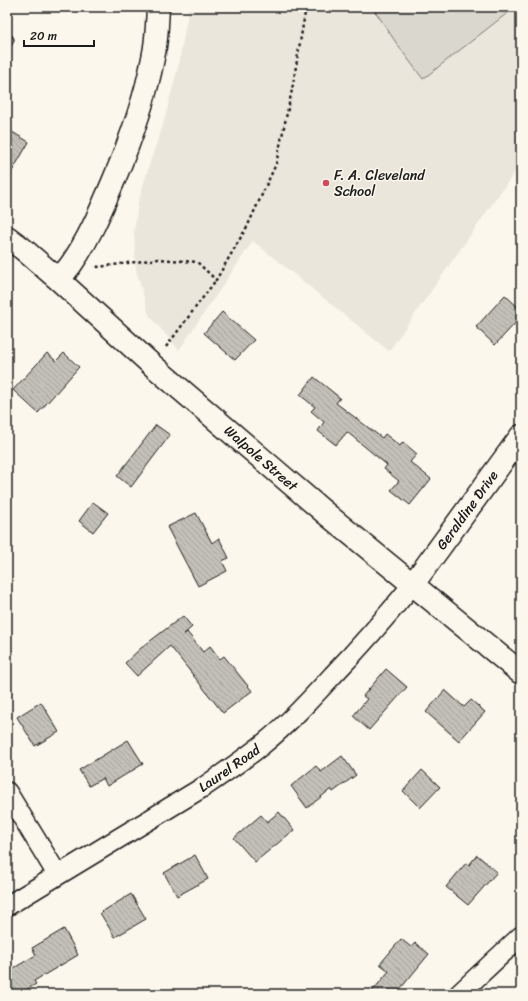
<svg xmlns="http://www.w3.org/2000/svg" width="528" height="1001" font-family="Sriracha,sans-serif">
<style>
.built{fill:#eae6dc}
.grass{fill:#dad7ce;stroke:#7b7a75}
.building{fill:url(#building-back-hatch);stroke:#1c1c1c}
.lines{fill:none;stroke-linecap:round;stroke-linejoin:round}
.lane-casing{stroke:#1c1c1c;stroke-width:13}
.street-casing{stroke:#1c1c1c;stroke-width:22}
.secondary-casing{stroke:#1c1c1c;stroke-width:25}
.path{stroke:#1c1c1c;stroke-width:2.5;stroke-dasharray:3 3;stroke-linecap:butt}
.lane{stroke:#fbf7ec;stroke-width:10}
.street{stroke:#fbf7ec;stroke-width:19}
.secondary{stroke:#fbf7ec;stroke-width:22}
.poi-dot{fill:#d1495b;stroke:#fbf7ec;stroke-width:1.5}
.labels{text-anchor:middle;stroke-width:3;stroke-linejoin:round;paint-order:stroke}
.poi-label{font-size:14px;fill:#1c1c1c;stroke:#fbf7ec;text-anchor:start}
.street-label{font-size:14px;fill:#1c1c1c;stroke:#fbf7ec}
</style>
<defs>
<pattern id="building-back-hatch" width="6" height="6" patternUnits="userSpaceOnUse"><rect width="6" height="6" fill="#c3c0b8"/><path d="M-1 5l2 2M0 0l6 6M5-1l2 2" fill="none" stroke="#a7a49e"/></pattern>
</defs>
<rect width="100%" height="100%" fill="#fbf7ec"/>
<filter id="ink" filterUnits="userSpaceOnUse"><feTurbulence type="fractalNoise" baseFrequency=".025" numOctaves="2"/><feDisplacementMap in="SourceGraphic" scale="8" xChannelSelector="R" yChannelSelector="G"/><feConvolveMatrix kernelMatrix="1 2 1 2 8 2 1 2 1" color-interpolation-filters="sRGB"/></filter>
<g filter="url(#ink)">
<!-- built -->
<path class="built" d="M 189,7 L 521,7 L 521,163 L 389,351 L 253,241 L 179,350 L 149,315 L 136,270 L 134,233 L 138,203 L 150,162 L 163,125 L 179,63 Z"/>
<!-- grass -->
<path class="grass" d="M 373,7 L 515,7 L 423,79 L 399,47 L 375,11 Z"/>
<!-- building -->
<path class="building" d="M 7,129 L 29,142 L 7,180 Z
M 505,295 L 521,310 L 521,317 L 495,345 L 476,327 Z
M 222,312 L 254,340 L 235,360 L 204,333 Z
M 47,353 L 56,361 L 64,353 L 79,367 L 38,413 L 13,390 Z
M 314,377 L 340,398 L 336,403 L 382,438 L 385,434 L 400,446 L 403,442 L 417,454 L 410,462 L 431,479 L 410,505 L 391,490 L 399,481 L 384,469 L 387,465 L 347,432 L 336,445 L 318,431 L 324,422 L 311,411 L 315,407 L 300,395 Z
M 156,425 L 170,435 L 131,487 L 117,476 Z
M 93,502 L 108,513 L 93,532 L 79,521 Z
M 196,513 L 212,543 L 219,538 L 229,558 L 222,561 L 227,571 L 198,586 L 167,527 Z
M 183,616 L 192,627 L 183,635 L 187,632 L 203,652 L 210,646 L 220,659 L 224,656 L 252,691 L 223,713 L 170,646 L 137,676 L 125,663 L 141,648 Z
M 386,669 L 407,687 L 369,730 L 353,716 L 367,699 L 363,696 Z
M 445,690 L 464,707 L 471,700 L 485,712 L 459,741 L 426,712 Z
M 41,702 L 59,732 L 35,746 L 17,717 Z
M 128,740 L 143,764 L 107,786 L 103,778 L 89,786 L 79,770 Z
M 342,756 L 356,775 L 333,792 L 331,789 L 307,808 L 291,786 L 316,766 L 321,772 Z
M 422,770 L 440,787 L 420,808 L 403,791 Z
M 279,812 L 294,830 L 255,862 L 234,838 L 261,815 L 267,822 Z
M 195,855 L 208,879 L 177,896 L 164,873 Z
M 477,855 L 497,872 L 468,905 L 446,887 L 466,863 L 469,865 Z
M 131,894 L 146,919 L 115,937 L 100,913 Z
M 64,929 L 78,955 L 34,981 L 36,984 L 19,994 L 7,994 L 7,972 L 36,955 L 32,948 Z
M 401,939 L 411,947 L 415,943 L 429,954 L 396,994 L 370,994 L 389,971 L 380,964 Z"/>
<g class="lines">
<!-- lane casing -->
<g class="lane-casing">
<path id="lane" d="M 7,41 L 8,40"/>
</g>
<!-- street casing -->
<g class="street-casing">
<path id="street" d="M 7,792 L 57,874
M 7,906 L 205,786 C 224,773 243,760 262,745 C 288,724 310,700 333,675 C 361,646 387,616 413,584
M 459,994 L 521,936"/>
</g>
<!-- secondary casing -->
<g class="secondary-casing">
<path id="secondary" d="M 7,237 L 23,249 L 59,280 L 151,364 L 324,512 L 521,673
M 59,280 C 63,274 68,269 72,263 C 89,239 101,210 113,182 C 130,142 145,101 153,58 C 157,41 157,24 158,7
M 413,584 L 521,436"/>
</g>
<!-- path -->
<path class="path" d="M 97,266 L 98,267 L 158,259 L 197,262 L 216,280 L 248,225 L 276,164 L 292,90 L 306,7
M 166,347 L 216,280"/>
<!-- lane -->
<use href="#lane" class="lane"/>
<!-- street -->
<use href="#street" class="street"/>
<!-- secondary -->
<use href="#secondary" class="secondary"/>
</g>
</g>
<!-- markers -->
<circle class="poi-dot" cx="326" cy="183" r="4"/>
<g class="labels">
<!-- poi labels -->
<g class="poi-label">
<text x="334" y="180">F. A. Cleveland<tspan x="334" dy="16">School</tspan></text>
</g>
<!-- street labels -->
<g class="street-label">
<text transform="translate(261 458) rotate(41)" y="5">Walpole Street</text>
<text transform="translate(467 510) rotate(-54)" y="5">Geraldine Drive</text>
<text transform="translate(229 768) rotate(-35)" y="5">Laurel Road</text>
</g>
</g>
<!-- margin -->
<rect width="528" height="1001" fill="none" stroke="#fbf7ec" stroke-width="24"/>
<rect x="12" y="12" width="504" height="977" fill="none" stroke="#1c1c1c" stroke-width="1.5" filter="url(#ink)"/>
<!-- scale -->
<path d="M24 40v6h70v-6" fill="none" stroke="#1c1c1c" stroke-width="2"/>
<text x="30" y="40" font-size="12" fill="#1c1c1c" stroke="#fbf7ec" stroke-width="3" paint-order="stroke">20 m</text>
</svg>
